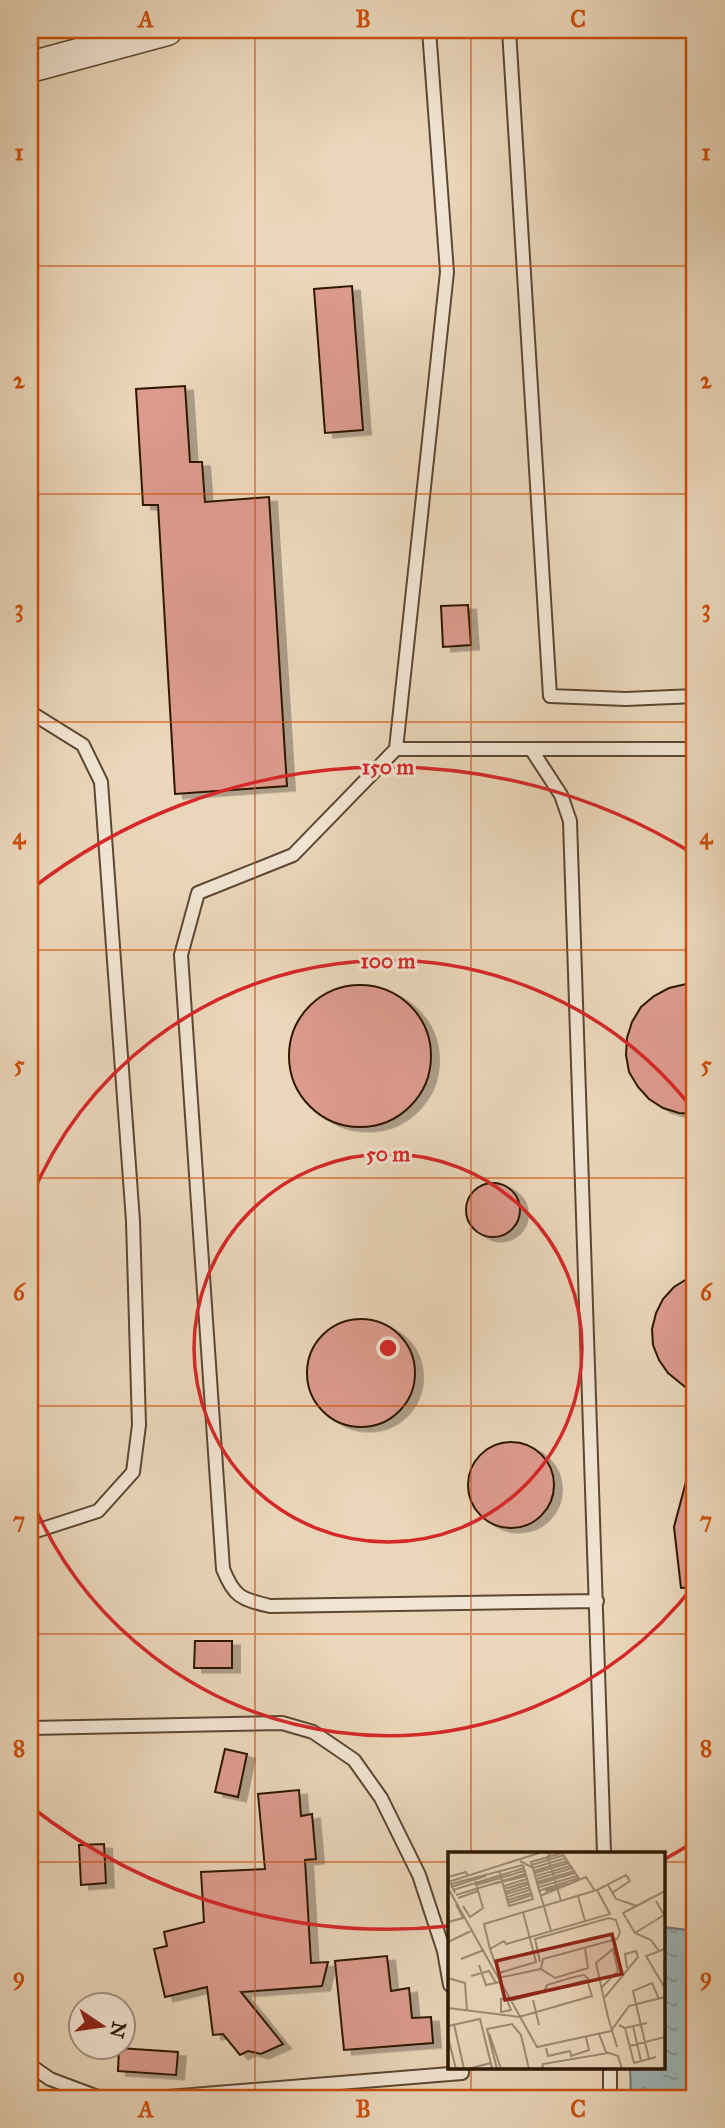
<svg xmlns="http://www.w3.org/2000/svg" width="725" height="2128" font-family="'IM FELL Great Primer',serif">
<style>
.water{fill:url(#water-ripples);stroke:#707671;stroke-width:2}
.building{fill:#dc9b8d;stroke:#2d1703;stroke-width:2;filter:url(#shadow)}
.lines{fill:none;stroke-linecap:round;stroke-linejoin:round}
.service-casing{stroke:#5c4731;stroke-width:16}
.tertiary-casing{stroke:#5c4731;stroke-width:33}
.service{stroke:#f1e4d2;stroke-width:12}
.tertiary{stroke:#f1e4d2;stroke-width:30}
.grid{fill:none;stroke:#cc4f0b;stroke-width:2;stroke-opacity:0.55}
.ring{fill:none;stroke:#d62828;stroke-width:3.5}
.inset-road{fill:none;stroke:#9e8a71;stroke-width:2}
.view{fill:#8f2418;fill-opacity:0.15;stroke:#8f2418;stroke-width:3.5}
.inset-edge{fill:none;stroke:#2d1703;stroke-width:3.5}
.centre{fill:#d62828;stroke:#f1e4d2;stroke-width:3.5}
.ring-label{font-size:21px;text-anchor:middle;font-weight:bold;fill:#d62828;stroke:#f1e4d2;stroke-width:6;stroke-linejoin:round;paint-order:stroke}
.neatline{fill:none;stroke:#cc4f0b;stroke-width:2.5}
.grid-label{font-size:23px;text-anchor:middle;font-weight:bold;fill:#cc4f0b}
</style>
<defs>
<pattern id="water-ripples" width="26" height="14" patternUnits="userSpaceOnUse" patternTransform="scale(1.75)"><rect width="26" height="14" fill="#9db6bb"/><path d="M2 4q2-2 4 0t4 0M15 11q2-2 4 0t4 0" fill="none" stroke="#809396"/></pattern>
<filter id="shadow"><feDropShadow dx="8" dy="4.5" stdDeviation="0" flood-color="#0004"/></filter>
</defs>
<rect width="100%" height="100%" fill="#ead6ba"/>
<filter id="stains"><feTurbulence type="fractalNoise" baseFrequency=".00286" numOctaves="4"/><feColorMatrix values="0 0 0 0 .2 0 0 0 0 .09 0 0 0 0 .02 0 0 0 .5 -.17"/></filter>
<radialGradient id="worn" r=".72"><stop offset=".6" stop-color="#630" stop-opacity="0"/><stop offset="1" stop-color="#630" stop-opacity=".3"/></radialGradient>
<!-- water -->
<path class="water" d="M 664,1927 L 695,1931 L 695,2098 L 631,2098 L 630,2067 L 664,2067 Z"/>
<!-- building -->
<path class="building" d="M 352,286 L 363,430 L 325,433 L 314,289 Z
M 185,386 L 190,462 L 202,462 L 205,502 L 269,497 L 287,786 L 175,794 L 158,505 L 143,505 L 136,389 Z
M 468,605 L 471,645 L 443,647 L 441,606 Z
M 695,982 L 695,1114 L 679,1113 L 663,1108 L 649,1099 L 638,1087 L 629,1072 L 626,1055 L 627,1038 L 632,1022 L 641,1007 L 654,996 L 669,988 Z
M289 1056a71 71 0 1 1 142 0a71 71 0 1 1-142 0Z
M466 1210a27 27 0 1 1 54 0a27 27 0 1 1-54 0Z
M 695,1274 L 695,1395 L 668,1373 L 659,1360 L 653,1345 L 652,1329 L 656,1313 L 663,1299 L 674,1287 Z
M307 1373a54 54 0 1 1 108 0a54 54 0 1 1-108 0Z
M468 1485a43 43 0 1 1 86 0a43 43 0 1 1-86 0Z
M 688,1474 L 695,1475 L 695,1587 L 681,1588 L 674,1527 Z
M 195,1641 L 232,1641 L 232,1668 L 194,1668 Z
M 225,1749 L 247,1754 L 238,1797 L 215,1792 Z
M 299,1790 L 301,1816 L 312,1814 L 316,1859 L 305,1860 L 311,1963 L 328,1962 L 322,1986 L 241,1992 L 283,2044 L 261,2054 L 248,2051 L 240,2055 L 223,2034 L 213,2035 L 207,1987 L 165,1997 L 154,1949 L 167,1946 L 164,1932 L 204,1922 L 201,1872 L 265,1869 L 258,1794 Z
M 104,1844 L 106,1883 L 81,1885 L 79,1845 Z
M 387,1956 L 391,1991 L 409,1988 L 412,2018 L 431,2017 L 433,2043 L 344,2050 L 335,1961 Z
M 119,2048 L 178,2052 L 176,2075 L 118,2071 Z"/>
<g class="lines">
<!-- service casing -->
<g class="service-casing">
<path id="service" d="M 429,30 L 447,272 L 396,749 L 695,749
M 509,30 L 550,696 L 626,699 L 695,696
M 30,712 L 83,745 L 101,782 L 133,1221 L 139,1425 L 133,1472 L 98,1511 L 30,1533
M 396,749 L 293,855 L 198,893 L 181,955 L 223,1569 C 234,1597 241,1599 270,1606 L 597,1601
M 531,749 L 561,795 L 570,821 L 604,1853
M 30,1728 L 282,1723 L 313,1732 L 354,1760 L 381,1798 L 419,1875 L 444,1951 L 450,1985
M 30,2065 L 50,2079 L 98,2097 L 156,2098 L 462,2073 L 462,2067
M 610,2067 L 610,2098"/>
</g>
<!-- tertiary casing -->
<g class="tertiary-casing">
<path id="tertiary" d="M 30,67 L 167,30"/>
</g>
<!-- service -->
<use href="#service" class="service"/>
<!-- tertiary -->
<use href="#tertiary" class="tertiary"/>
</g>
<!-- grid -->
<path class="grid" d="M 255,30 L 255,2098M 471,30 L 471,1853M 30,266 L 695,266M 30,494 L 695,494M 30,722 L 695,722M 30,950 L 695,950M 30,1178 L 695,1178M 30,1406 L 695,1406M 30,1634 L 695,1634M 30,1862 L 450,1862M 664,1862 L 695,1862M 471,2067 L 471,2098"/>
<!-- distance rings -->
<g class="ring">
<circle cx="388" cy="1348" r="194"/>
<path d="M695 1584A387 387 0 0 1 30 1496M30 1200A387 387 0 0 1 695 1112"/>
<path d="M692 1843A581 581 0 0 1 665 1859M449 1926A581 581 0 0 1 30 1806M30 890A581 581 0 0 1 692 853"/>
</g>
<!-- overview -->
<g transform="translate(448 1852)">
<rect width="217" height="217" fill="#ead6ba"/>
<path class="inset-road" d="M 103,0 L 100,5 L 113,49M 72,9 L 85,16 L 118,6M 84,13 L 116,3M 51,18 L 61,54 L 85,47 L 75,13M 86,19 L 119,9M 87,21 L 121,11M 88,24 L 122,14M 0,25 L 18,20 L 20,24M 89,27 L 124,16M 0,30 L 94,0M 89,30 L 126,19M 45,32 L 78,24M 90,32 L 127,21M 28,33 L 76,19M 160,33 L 168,47 L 189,54M 56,34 L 79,27M 3,35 L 38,24M 91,35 L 129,24M 0,36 L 89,195 L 163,179 L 181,154 L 217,145M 56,37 L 80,30M 5,38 L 76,16M 149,38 L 162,62 L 58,92 L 56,89 L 42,97 L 36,72 ZM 149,38 L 178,23 L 182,29 L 164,41M 90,39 L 131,26M 97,39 L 120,32M 57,40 L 81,32M 7,41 L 3,32 L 75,13M 58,42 L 82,35M 8,43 L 77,22M 92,44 L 138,25 L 147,39M 130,44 L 137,69M 59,45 L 82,38M 10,46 L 30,39M 60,48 L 83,41M 60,51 L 84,43M 15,54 L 22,65 L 35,56 L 26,25M 0,70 L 15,66 L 8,52M 103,79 L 83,10 L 114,1 L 132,28M 187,81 L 216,63 L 208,49M 0,90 L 25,78M 42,97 L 51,121 L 88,110 L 75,60M 217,97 L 198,104 L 217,136M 211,99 L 203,88 L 187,81 L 175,61 L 217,39M 13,107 L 36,98M 31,113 L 38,133 L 52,130M 93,117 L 107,126 L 140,116 L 137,96M 23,124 L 41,119 L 48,131M 0,126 L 17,131 L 19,159M 50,126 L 93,117 L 95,107 L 169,87 L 172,81 L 168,68 L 161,66 L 87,87 L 92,110M 154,135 L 170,119 L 165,97 L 148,111 L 160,165 L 169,195M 96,140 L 99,133 L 122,126 L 136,123 L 141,127M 157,145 L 190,105 L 188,99 L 177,102 L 179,116M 59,148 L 63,158 L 53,160 L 53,147 L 61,146M 85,148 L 91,173M 0,156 L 71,165 L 144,144 L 139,128 L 62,149M 6,172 L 16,217M 171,173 L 177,176 L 186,211M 0,174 L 32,167 L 44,216 L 39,217M 185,174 L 193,209M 177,176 L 199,171M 41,181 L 53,217M 151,182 L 158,200 L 170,204 L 174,217M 0,185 L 8,217M 181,194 L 217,185M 98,196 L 100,204 L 122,199 L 123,204 L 141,198 L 138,185M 201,207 L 185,139 L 204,131 L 211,147M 186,211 L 208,205M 19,217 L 43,211M 49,217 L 39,177 L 64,172 L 73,183 L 81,217M 94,217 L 95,212 L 160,201"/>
<path class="view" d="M 164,82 L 174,122 L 57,148 L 48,109 Z"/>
<rect width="217" height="217" class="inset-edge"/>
</g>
<circle cx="388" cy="1348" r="10" class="centre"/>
<g class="ring-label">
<text x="388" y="774">150 m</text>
<text x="388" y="968">100 m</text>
<text x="388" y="1161">50 m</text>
</g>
<!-- margin -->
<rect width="725" height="2128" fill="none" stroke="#ead6ba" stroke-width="77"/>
<!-- north arrow -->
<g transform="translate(102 2026) rotate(103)"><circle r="33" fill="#f1e4d2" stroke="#a3927f" stroke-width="2"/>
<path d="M0-5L12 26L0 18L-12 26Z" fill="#8f2418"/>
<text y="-10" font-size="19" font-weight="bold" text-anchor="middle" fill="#2d1703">N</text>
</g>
<rect x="38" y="38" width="648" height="2052" class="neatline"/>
<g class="grid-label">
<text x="146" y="27">A</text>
<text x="363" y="27">B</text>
<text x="578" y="27">C</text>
<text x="19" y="160">1</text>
<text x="706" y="160">1</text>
<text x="19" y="388">2</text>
<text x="706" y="388">2</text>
<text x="19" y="616">3</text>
<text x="706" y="616">3</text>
<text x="19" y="844">4</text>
<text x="706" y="844">4</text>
<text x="19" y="1072">5</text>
<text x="706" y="1072">5</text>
<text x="19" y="1300">6</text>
<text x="706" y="1300">6</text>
<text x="19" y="1528">7</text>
<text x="706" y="1528">7</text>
<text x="19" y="1756">8</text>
<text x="706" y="1756">8</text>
<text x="19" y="1984">9</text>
<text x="706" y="1984">9</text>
<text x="146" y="2117">A</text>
<text x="363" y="2117">B</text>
<text x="578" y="2117">C</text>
</g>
<rect width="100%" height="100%" filter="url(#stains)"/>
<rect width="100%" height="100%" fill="url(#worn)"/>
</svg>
